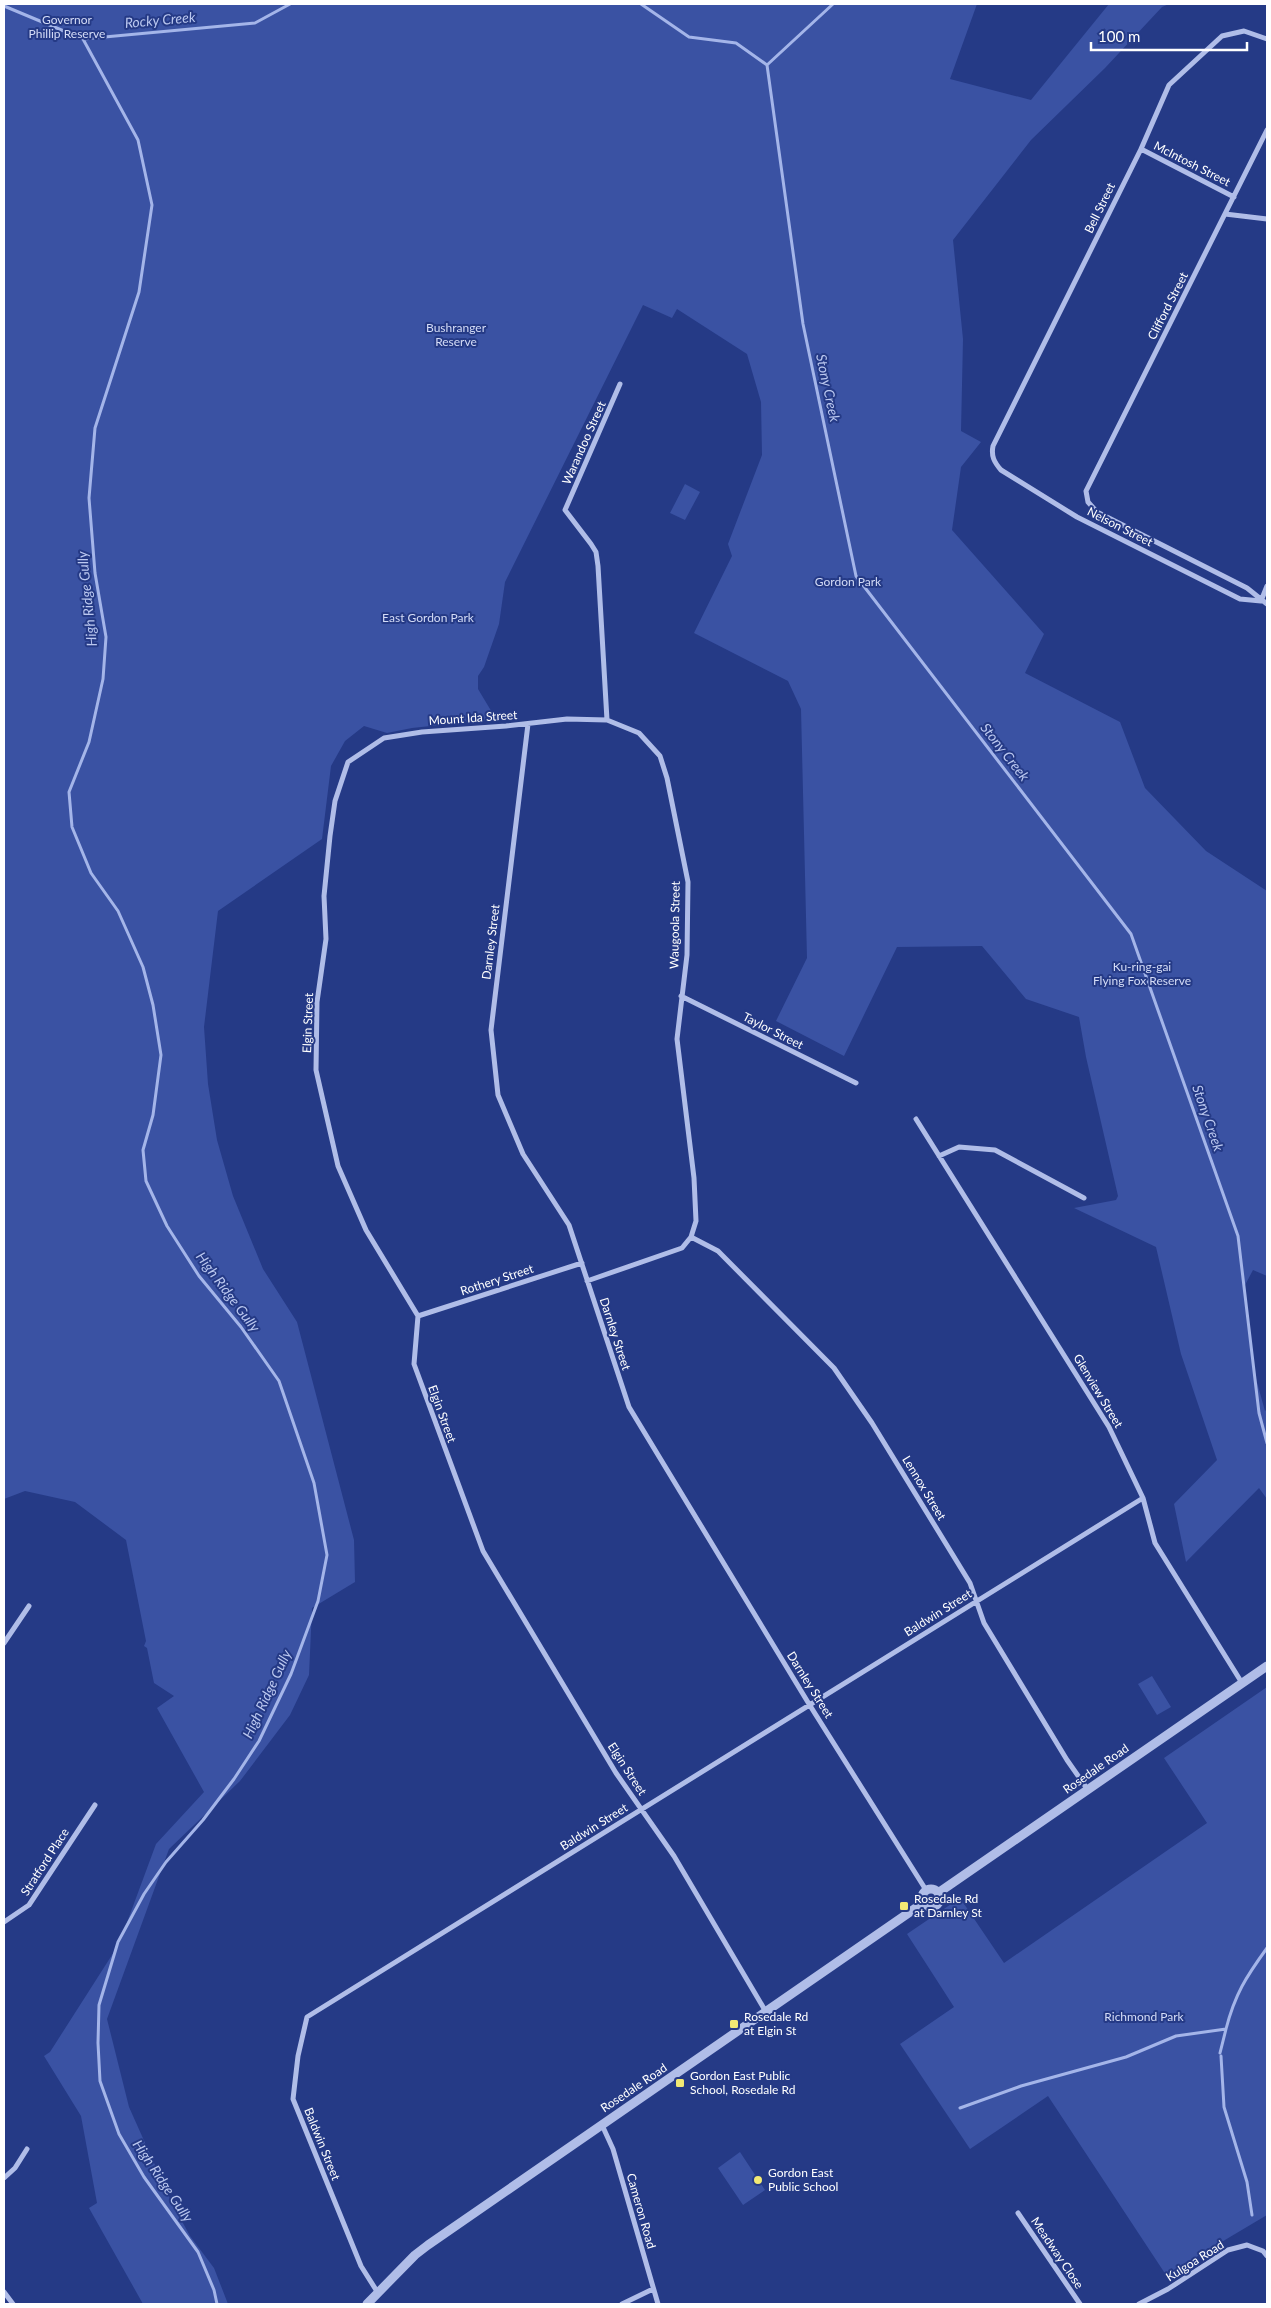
<svg xmlns="http://www.w3.org/2000/svg" width="1271" height="2308" font-family="Lato,sans-serif">
<style>
.green{fill:#3a52a3}
.lines{fill:none;stroke-linecap:round;stroke-linejoin:round}
.stream{stroke:#a4b5e9;stroke-width:3}
.minor{stroke:#b0bde8;stroke-width:5}
.tertiary{stroke:#b0bde8;stroke-width:9}
.poi-dot{fill:#f2e974;stroke:#253a86;stroke-width:2}
.labels{text-anchor:middle;stroke-width:4;stroke-linejoin:round;paint-order:stroke}
.park-label{font-size:12px;fill:#d4dcf7;stroke:#253a86}
.street-label{font-size:12px;fill:#fff;stroke:#253a86}
.poi-label{font-size:12px;fill:#fff;stroke:#253a86;text-anchor:start}
.water-label{font-size:14px;font-style:italic;fill:#bbc8f0;stroke:#253a86}
</style>
<rect width="100%" height="100%" fill="#253a86"/>
<!-- green -->
<path class="green" d="M 4,4 L 977,4 L 950,79 L 1031,100 L 1109,4 L 1169,4 L 1162,7 L 1105,68 L 1031,140 L 953,240 L 963,339 L 961,431 L 981,442 L 961,467 L 952,530 L 1044,634 L 1025,673 L 1120,722 L 1145,788 L 1206,851 L 1267,891 L 1267,1276 L 1253,1270 L 1244,1287 L 1253,1368 L 1265,1411 L 1267,1409 L 1267,1499 L 1259,1488 L 1186,1562 L 1174,1504 L 1217,1460 L 1181,1354 L 1156,1247 L 1074,1208 L 1116,1200 L 1118,1196 L 1086,1057 L 1079,1017 L 1026,999 L 982,946 L 897,947 L 844,1056 L 776,1021 L 807,958 L 801,709 L 788,681 L 694,633 L 732,556 L 728,544 L 762,455 L 761,402 L 747,354 L 677,309 L 672,318 L 643,305 L 505,582 L 499,624 L 484,667 L 478,676 L 478,689 L 496,719 L 412,728 L 387,733 L 364,726 L 345,741 L 331,766 L 322,839 L 218,911 L 204,1027 L 208,1084 L 217,1140 L 233,1196 L 263,1269 L 297,1322 L 354,1540 L 355,1582 L 312,1608 L 309,1675 L 290,1715 L 240,1781 L 169,1849 L 107,2019 L 129,2107 L 172,2203 L 190,2236 L 214,2268 L 228,2304 L 143,2304 L 89,2208 L 97,2203 L 81,2116 L 44,2056 L 50,2052 L 119,1944 L 156,1844 L 204,1792 L 157,1708 L 174,1696 L 154,1683 L 147,1648 L 144,1646 L 146,1641 L 126,1540 L 75,1502 L 25,1491 L 4,1499 Z
M 685,484 L 700,492 L 685,520 L 670,513 Z
M 1152,1676 L 1171,1707 L 1157,1715 L 1138,1684 Z
M 1267,1687 L 1267,2215 L 1166,2275 L 1048,2096 L 970,2149 L 900,2044 L 954,2007 L 907,1934 L 960,1898 L 1004,1963 L 1207,1823 L 1164,1758 Z
M 740,2152 L 765,2190 L 743,2205 L 718,2168 Z"/>
<g class="lines">
<!-- stream -->
<path class="stream" d="M 641,4 L 689,37 L 736,43 L 767,65 L 833,4
M 4,6 L 83,39 L 255,23 L 290,4
M 83,39 L 138,140 L 152,205 L 139,292 L 95,428 L 89,498 L 95,573 L 106,637 L 103,679 L 89,742 L 69,792 L 72,827 L 91,873 L 118,911 L 143,967 L 153,1005 L 161,1055 L 153,1115 L 143,1150 L 146,1181 L 167,1226 L 199,1276 L 241,1327 L 279,1381 L 314,1483 L 327,1555 L 318,1601 L 291,1674 L 259,1741 L 234,1779 L 203,1820 L 166,1862 L 144,1894 L 118,1942 L 99,2005 L 98,2043 L 100,2081 L 119,2134 L 144,2177 L 198,2252 L 214,2290 L 217,2304
M 767,65 L 803,324 L 856,576 L 1131,934 L 1238,1236 L 1259,1413 L 1267,1443
M 1220,2053 L 1226,2029
M 1221,2056 L 1224,2107 L 1247,2182 L 1252,2215
M 960,2108 L 1021,2086 L 1126,2057 L 1176,2036 L 1226,2029 C 1235,1994 1246,1977 1267,1948"/>
<!-- minor -->
<path class="minor" d="M 1267,130 L 1086,491 L 1088,502 L 1097,512 L 1247,588 L 1267,604
M 1141,149 L 1234,197
M 1225,214 L 1267,219
M 1261,601 L 1240,599 L 1077,517 L 1001,470 C 994,462 991,456 993,446 L 1141,149 L 1169,85 L 1222,36 L 1244,31 L 1267,39
M 1261,601 L 1267,586
M 607,720 L 567,719 L 506,726 L 422,732 L 384,738 L 348,762 L 335,801 L 330,836 L 324,896 L 326,939 L 317,1002 L 316,1070 L 338,1166 L 366,1230 L 418,1316 L 414,1364 L 483,1551 L 616,1773 L 674,1856 L 766,2012
M 528,724 L 491,1030 L 498,1095 L 523,1154 L 569,1225 L 629,1407 L 809,1704 L 926,1890
M 681,996 L 856,1083
M 916,1119 L 1109,1427 L 1143,1498 L 1155,1543 L 1242,1683
M 939,1156 L 959,1147 L 995,1150 L 1084,1198
M 691,1237 L 718,1251 L 834,1368 L 872,1423 L 970,1583 L 984,1623 L 1067,1760 L 1088,1790
M 587,1281 L 682,1248 L 691,1237 L 696,1221 L 694,1178 L 677,1039 L 687,955 L 688,882 L 667,778 L 660,756 L 639,733 L 607,720 L 598,566 L 596,552 L 591,544 L 565,510 L 620,384
M 418,1316 L 582,1263
M 4,1643 L 29,1606
M 4,1922 L 29,1905 L 95,1805
M 602,2125 L 613,2149 L 658,2304
M 4,2178 L 15,2168 L 27,2149
M 1018,2213 L 1080,2304
M 4,2292 L 13,2304
M 378,2293 L 361,2266 L 293,2099 L 298,2056 L 307,2017 L 1143,1498
M 622,2304 L 653,2289
M 1139,2304 L 1168,2289 L 1228,2250 L 1247,2245 L 1263,2251 L 1267,2256"/>
<!-- tertiary -->
<path class="tertiary" d="M922 1898a9 9 0 1 1 18 0a9 9 0 1 1-18 0Z
M 938,1893 L 1267,1666
M 367,2304 L 415,2255 L 428,2245 L 923,1903"/>
</g>
<!-- markers -->
<g class="poi-dot">
<rect x="899" y="1901" width="10" height="10" rx="2.5"/>
<rect x="729" y="2019" width="10" height="10" rx="2.5"/>
<rect x="675" y="2078" width="10" height="10" rx="2.5"/>
<circle cx="758" cy="2180" r="5"/>
</g>
<g class="labels">
<!-- park labels -->
<g class="park-label">
<text x="67" y="24">Governor<tspan x="67" dy="14">Phillip Reserve</tspan></text>
<text x="456" y="332">Bushranger<tspan x="456" dy="14">Reserve</tspan></text>
<text x="848" y="586">Gordon Park</text>
<text x="428" y="622">East Gordon Park</text>
<text x="1142" y="971">Ku-ring-gai<tspan x="1142" dy="14">Flying Fox Reserve</tspan></text>
<text x="1144" y="2021">Richmond Park</text>
</g>
<!-- street labels -->
<g class="street-label">
<text transform="translate(1192 164) rotate(27)" y="4">McIntosh Street</text>
<text transform="translate(1100 208) rotate(-64)" y="4">Bell Street</text>
<text transform="translate(1168 306) rotate(-63)" y="4">Clifford Street</text>
<text transform="translate(584 443) rotate(-66)" y="4">Warandoo Street</text>
<text transform="translate(1120 527) rotate(27)" y="4">Nelson Street</text>
<text transform="translate(473 718) rotate(-4)" y="4">Mount Ida Street</text>
<text transform="translate(675 925) rotate(-89)" y="4">Waugoola Street</text>
<text transform="translate(491 942) rotate(-83)" y="4">Darnley Street</text>
<text transform="translate(308 1023) rotate(-88)" y="4">Elgin Street</text>
<text transform="translate(773 1031) rotate(27)" y="4">Taylor Street</text>
<text transform="translate(497 1280) rotate(-18)" y="4">Rothery Street</text>
<text transform="translate(615 1334) rotate(72)" y="4">Darnley Street</text>
<text transform="translate(1098 1391) rotate(59)" y="4">Glenview Street</text>
<text transform="translate(442 1414) rotate(70)" y="4">Elgin Street</text>
<text transform="translate(924 1488) rotate(59)" y="4">Lennox Street</text>
<text transform="translate(938 1613) rotate(-32)" y="4">Baldwin Street</text>
<text transform="translate(810 1685) rotate(58)" y="4">Darnley Street</text>
<text transform="translate(627 1769) rotate(57)" y="4">Elgin Street</text>
<text transform="translate(1096 1769) rotate(-35)" y="4">Rosedale Road</text>
<text transform="translate(594 1827) rotate(-32)" y="4">Baldwin Street</text>
<text transform="translate(45 1862) rotate(-57)" y="4">Stratford Place</text>
<text transform="translate(634 2088) rotate(-34)" y="4">Rosedale Road</text>
<text transform="translate(322 2144) rotate(68)" y="4">Baldwin Street</text>
<text transform="translate(641 2211) rotate(74)" y="4">Cameron Road</text>
<text transform="translate(1057 2253) rotate(56)" y="4">Meadway Close</text>
<text transform="translate(1195 2261) rotate(-32)" y="4">Kulgoa Road</text>
</g>
<!-- poi labels -->
<g class="poi-label">
<text x="914" y="1903">Rosedale Rd<tspan x="914" dy="14">at Darnley St</tspan></text>
<text x="744" y="2021">Rosedale Rd<tspan x="744" dy="14">at Elgin St</tspan></text>
<text x="690" y="2080">Gordon East Public<tspan x="690" dy="14">School, Rosedale Rd</tspan></text>
<text x="768" y="2177">Gordon East<tspan x="768" dy="14">Public School</tspan></text>
</g>
<!-- water labels -->
<g class="water-label">
<text transform="translate(160 20) rotate(-5)" y="5">Rocky Creek</text>
<text transform="translate(828 388) rotate(78)" y="5">Stony Creek</text>
<text transform="translate(87 599) rotate(-96)" y="5">High Ridge Gully</text>
<text transform="translate(1005 752) rotate(52)" y="5">Stony Creek</text>
<text transform="translate(1208 1118) rotate(71)" y="5">Stony Creek</text>
<text transform="translate(228 1292) rotate(53)" y="5">High Ridge Gully</text>
<text transform="translate(267 1694) rotate(-65)" y="5">High Ridge Gully</text>
<text transform="translate(163 2181) rotate(56)" y="5">High Ridge Gully</text>
</g>
</g>
<!-- border -->
<rect width="1271" height="2308" fill="none" stroke="#ffffff" stroke-width="10"/>
<!-- scale -->
<path d="M1091 42v8h156v-8" fill="none" stroke="#ffffff" stroke-width="2.5"/>
<text x="1098" y="42" font-size="15" fill="#ffffff" stroke="#253a86" stroke-width="4" paint-order="stroke">100 m</text>
</svg>
